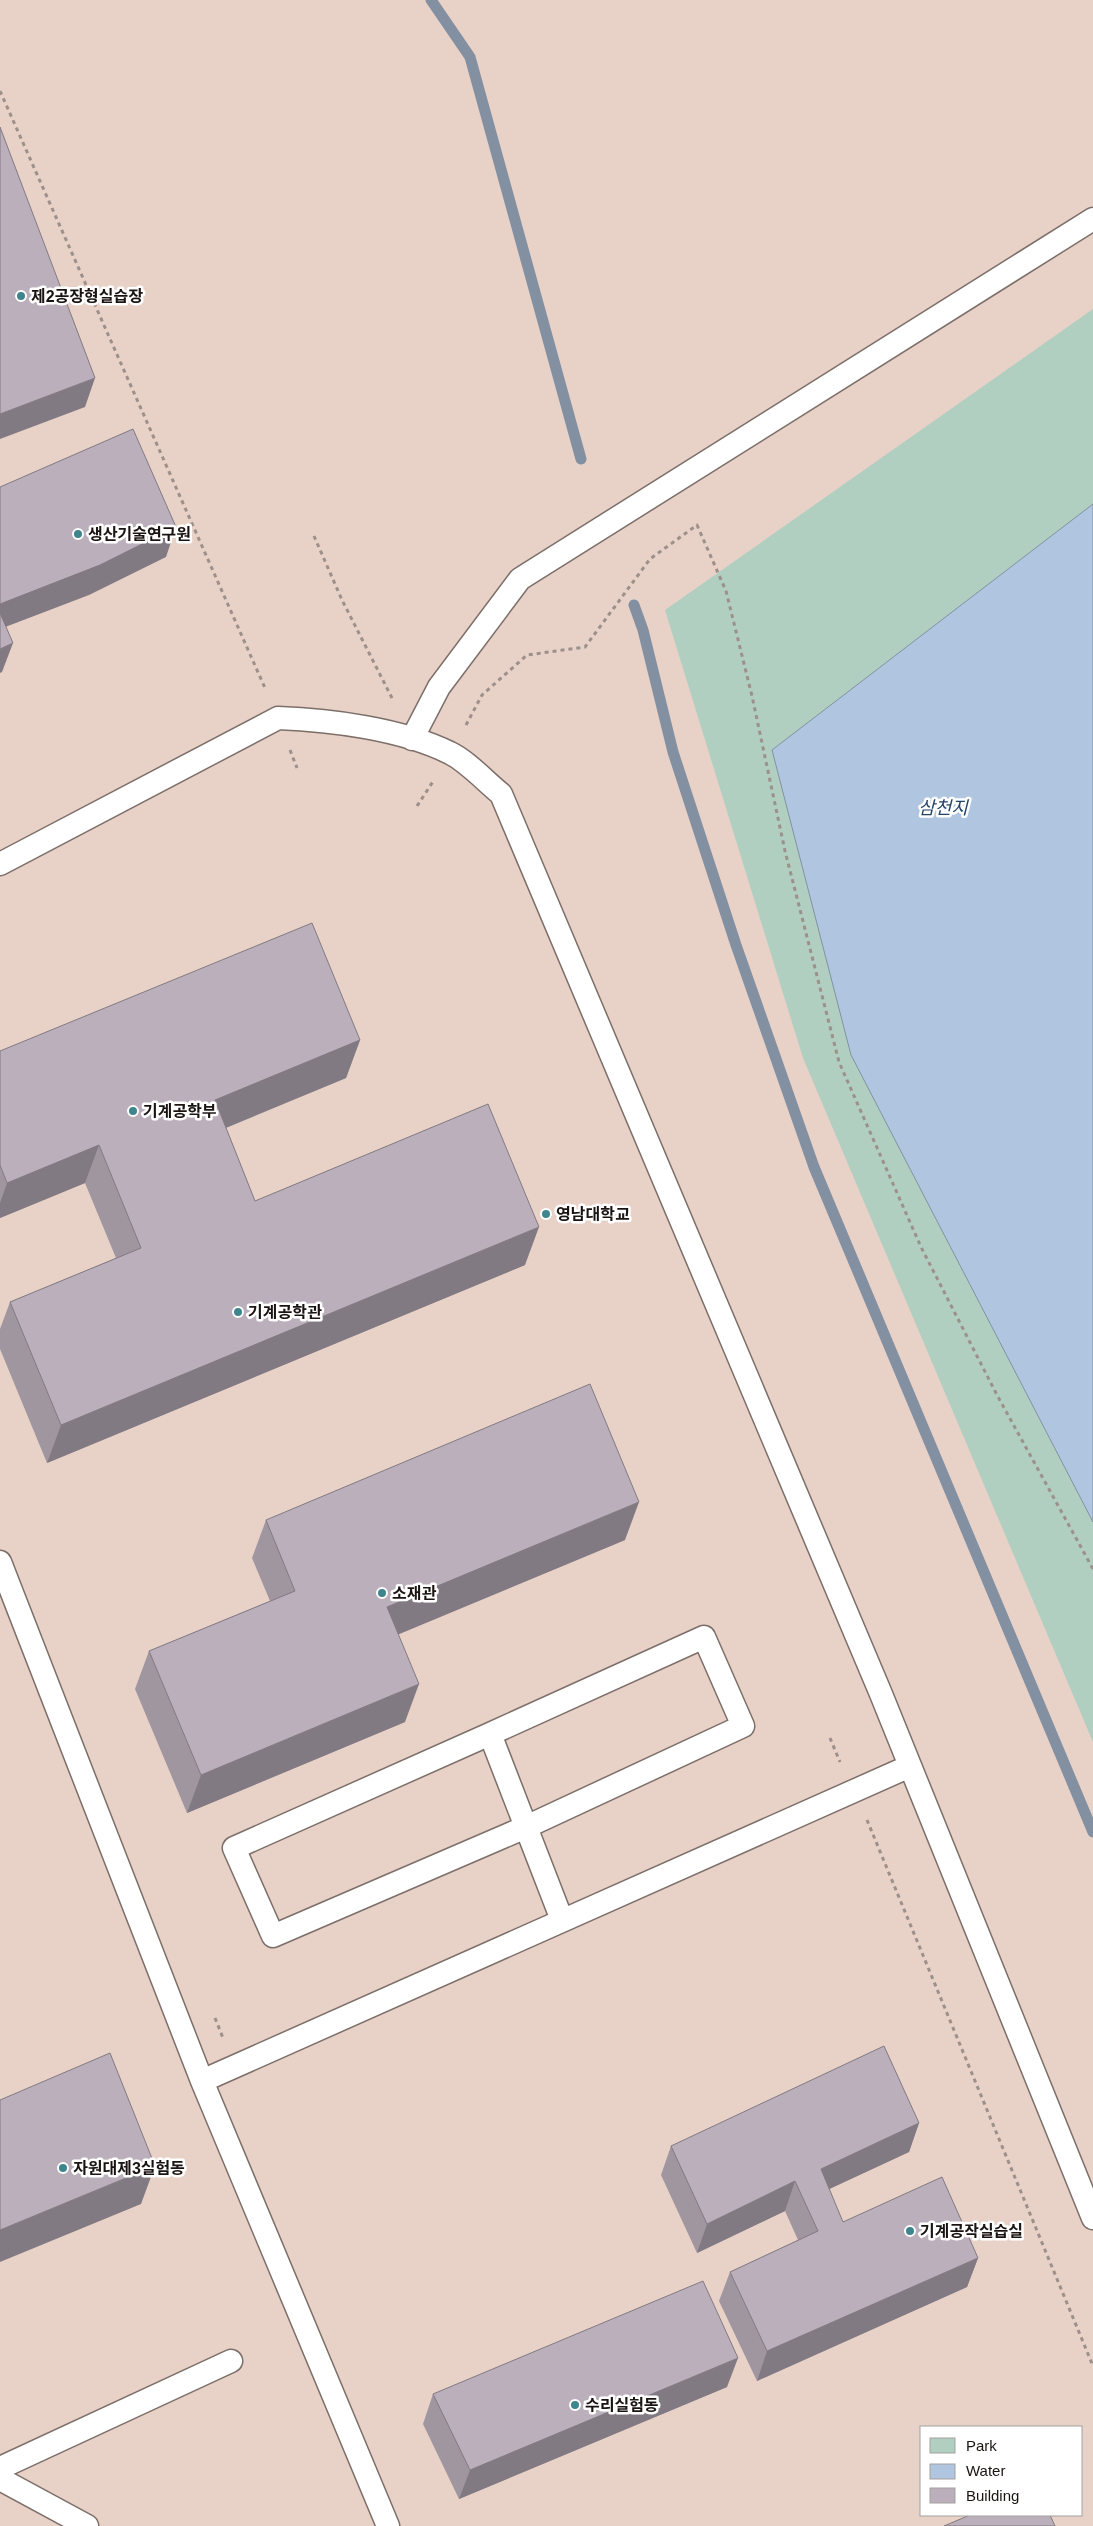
<svg xmlns="http://www.w3.org/2000/svg" width="1093" height="2526" font-family="Helvetica,'Noto Sans KR',sans-serif">
<style>
.built{fill:#e8d1c7;fill-rule:evenodd}
.green{fill:#b1cfc0}
.water{fill:#b0c6e0;stroke:#8390a2}
.lines{fill:none;stroke-linecap:round;stroke-linejoin:round}
.stream{stroke:#8390a2;stroke-width:11}
.lane-casing{stroke:#7c6f69;stroke-width:25}
.path{stroke:#9c908b;stroke-width:3;stroke-dasharray:4 4;stroke-linecap:butt}
.lane{stroke:#fff;stroke-width:22}
.wall{fill:#a096a0}
.shaded-wall{fill:#827a82}
.building{fill:#baafba;stroke:#827a82}
.poi-dot{fill:#3e858d;stroke:#fff;stroke-width:2}
.labels{text-anchor:middle;stroke-width:5;stroke-linejoin:round;paint-order:stroke}
.poi-label{font-size:16px;font-weight:bold;fill:#191311;stroke:#fff;text-anchor:start}
.water-label{font-size:18px;font-style:italic;fill:#244469;stroke:#fff}
</style>
<rect width="100%" height="100%" fill="#f0e0d9"/>
<!-- built -->
<path class="built" d="M 0,0 L 1093,0 L 1093,2526 L 0,2526 ZM 922,2427 L 1082,2427 L 1082,2515 L 922,2515 Z"/>
<!-- green -->
<path class="green" d="M 1093,309 L 1093,1742 L 803,1058 L 665,610 Z"/>
<!-- water -->
<path class="water" d="M 1093,504 L 1093,1522 L 851,1055 L 772,750 Z"/>
<g class="lines">
<!-- stream -->
<path class="stream" d="M 431,0 L 470,57 L 581,459
M 634,605 L 643,630 L 673,752 L 736,945 L 814,1167 L 1093,1832"/>
<!-- lane casing -->
<g class="lane-casing">
<path id="lane" d="M 412,739 L 439,687 L 520,579 L 1093,219
M 0,864 L 278,718 C 331,720 402,729 450,753 C 467,761 486,782 501,794 L 881,1694 L 1093,2218
M 0,1562 L 202,2081 L 388,2526
M 490,1734 L 704,1637 L 743,1726 L 526,1827 L 273,1936 L 234,1848 L 490,1734 L 562,1920
M 202,2081 L 910,1766
M 0,2468 L 231,2361
M 0,2479 L 87,2526"/>
</g>
<!-- path -->
<path class="path" d="M 0,91 L 265,688
M 314,536 L 342,600 L 393,700
M 466,725 L 482,695 L 527,655 L 585,647 L 650,559 L 697,525 L 726,591 L 752,696 L 785,851 L 839,1062 L 921,1247 L 997,1395 L 1093,1569
M 290,750 L 297,768
M 417,806 L 434,780
M 830,1738 L 840,1762
M 867,1820 L 1093,2366
M 215,2018 L 223,2038"/>
<!-- lane -->
<use href="#lane" class="lane"/>
</g>
<!-- wall -->
<path class="wall" d="M 360,1040 L 346,1078 L 226,1128 L 255,1201 L 525,1265 L 47,1463 L 0,1349 L 0,1329 L 10,1302 L 116,1258 L 85,1183 L 0,1218 L 0,1051 Z
M 266,1520 L 625,1540 L 398,1634 L 405,1722 L 187,1813 L 135,1689 L 149,1651 L 270,1601 L 252,1558 Z
M 919,2123 L 909,2152 L 829,2189 L 843,2222 L 978,2258 L 967,2287 L 757,2381 L 719,2301 L 730,2272 L 798,2240 L 785,2211 L 697,2253 L 661,2175 L 671,2146 Z
M 727,2387 L 459,2499 L 423,2424 L 433,2394 Z"/>
<!-- shaded-wall -->
<path class="shaded-wall" d="M 95,378 L 85,407 L 0,439 L 0,414 Z
M 176,527 L 166,557 L 89,595 L 0,629 L 0,604 Z
M 13,643 L 2,672 L 0,673 L 0,649 Z
M 360,1040 L 346,1078 L 201,1138 L 215,1100 Z
M 99,1145 L 85,1183 L 0,1218 L 0,1203 L 7,1183 Z
M 539,1227 L 525,1265 L 47,1463 L 61,1425 Z
M 639,1502 L 625,1540 L 373,1645 L 387,1607 Z
M 419,1684 L 405,1722 L 187,1813 L 201,1775 Z
M 919,2123 L 909,2152 L 810,2198 L 821,2169 Z
M 155,2166 L 141,2204 L 0,2262 L 0,2230 Z
M 795,2181 L 785,2211 L 697,2253 L 707,2224 Z
M 978,2258 L 967,2287 L 757,2381 L 767,2351 Z
M 738,2358 L 727,2387 L 459,2499 L 470,2470 Z"/>
<!-- building -->
<path class="building" d="M 0,127 L 95,378 L 0,414 Z
M 133,429 L 176,527 L 100,565 L 0,604 L 0,487 Z
M 0,613 L 13,643 L 0,649 Z
M 312,923 L 360,1040 L 215,1100 L 255,1201 L 488,1104 L 539,1227 L 61,1425 L 10,1302 L 141,1248 L 99,1145 L 7,1183 L 0,1165 L 0,1051 Z
M 590,1384 L 639,1502 L 387,1607 L 419,1684 L 201,1775 L 149,1651 L 295,1591 L 266,1520 Z
M 884,2046 L 919,2123 L 821,2169 L 843,2222 L 942,2177 L 978,2258 L 767,2351 L 730,2272 L 818,2231 L 795,2181 L 707,2224 L 671,2146 Z
M 110,2053 L 155,2166 L 0,2230 L 0,2100 Z
M 703,2281 L 738,2358 L 470,2470 L 433,2394 Z
M 970,2515 L 1050,2515 L 1055,2526 L 944,2526 Z"/>
<!-- markers -->
<g class="poi-dot">
<circle cx="21" cy="296" r="5"/>
<circle cx="78" cy="534" r="5"/>
<circle cx="133" cy="1111" r="5"/>
<circle cx="546" cy="1214" r="5"/>
<circle cx="238" cy="1312" r="5"/>
<circle cx="382" cy="1593" r="5"/>
<circle cx="63" cy="2168" r="5"/>
<circle cx="910" cy="2231" r="5"/>
<circle cx="575" cy="2405" r="5"/>
</g>
<g class="labels">
<!-- poi labels -->
<g class="poi-label">
<text x="31" y="302">제2공장형실습장</text>
<text x="88" y="540">생산기술연구원</text>
<text x="143" y="1117">기계공학부</text>
<text x="556" y="1220">영남대학교</text>
<text x="248" y="1318">기계공학관</text>
<text x="392" y="1599">소재관</text>
<text x="73" y="2174">자원대제3실험동</text>
<text x="920" y="2237">기계공작실습실</text>
<text x="585" y="2411">수리실험동</text>
</g>
<!-- water labels -->
<g class="water-label">
<text x="943" y="814">삼천지</text>
</g>
</g>
<!-- legend -->
<rect x="920" y="2426" width="162" height="90" fill="#ffffff" stroke="#a3a1a0"/>
<rect x="930" y="2438" width="25" height="15" fill="#b1cfc0" stroke="#a3a1a0"/>
<text x="966" y="2451" font-size="15" fill="#191311">Park</text>
<rect x="930" y="2464" width="25" height="15" fill="#b0c6e0" stroke="#a3a1a0"/>
<text x="966" y="2476" font-size="15" fill="#191311">Water</text>
<rect x="930" y="2488" width="25" height="15" fill="#baafba" stroke="#a3a1a0"/>
<text x="966" y="2501" font-size="15" fill="#191311">Building</text>
</svg>
